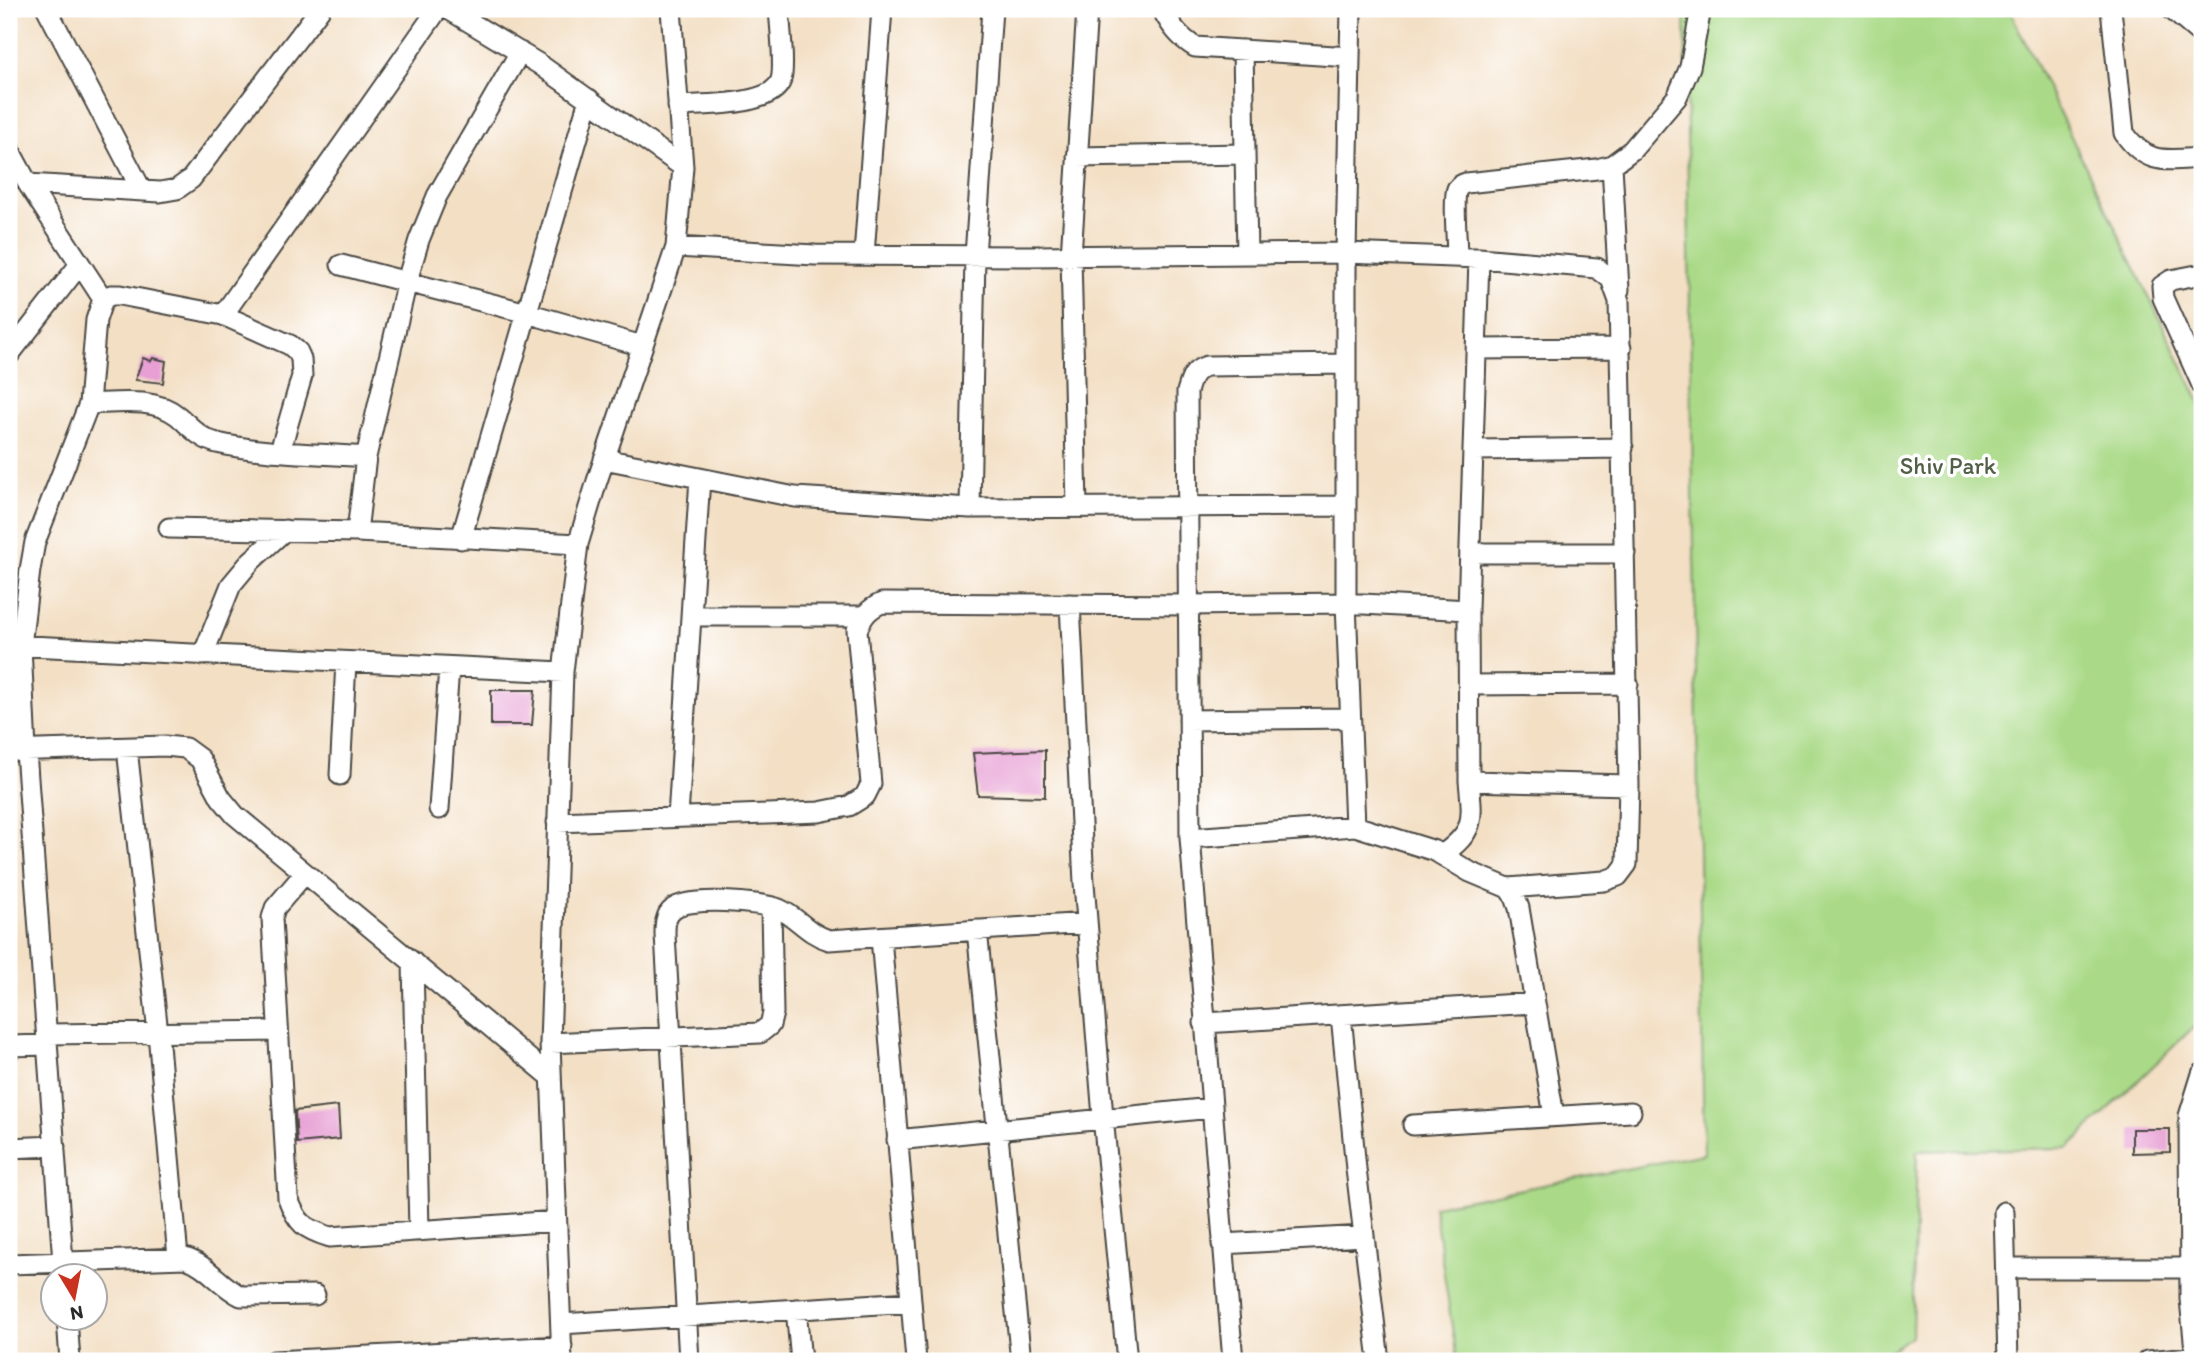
<svg xmlns="http://www.w3.org/2000/svg" width="2211" height="1370" font-family="Itim,sans-serif">
<style>
.green{fill:#aada88;stroke:#6a825a;stroke-width:2}
.building{fill:#e79fd4}
.lines{fill:none;stroke-linecap:round;stroke-linejoin:round}
.street-casing{stroke:#494642;stroke-width:23}
.street{stroke:#fff;stroke-width:19}
.labels{text-anchor:middle;stroke-width:7;stroke-linejoin:round;paint-order:stroke}
.park-label{font-size:24px;fill:#516047;stroke:#fff}
</style>
<rect width="100%" height="100%" fill="#fff"/>
<filter id="ink" filterUnits="userSpaceOnUse"><feTurbulence type="fractalNoise" baseFrequency=".0143" numOctaves="2"/><feDisplacementMap in="SourceGraphic" scale="14" xChannelSelector="R" yChannelSelector="G"/><feConvolveMatrix kernelMatrix="1 2 1 2 8 2 1 2 1" color-interpolation-filters="sRGB"/></filter>
<filter id="wash" filterUnits="userSpaceOnUse"><feTurbulence type="fractalNoise" baseFrequency=".00686" numOctaves="4" result="noise"/><feDisplacementMap in="SourceGraphic" scale="28" xChannelSelector="R" yChannelSelector="G"/><feGaussianBlur stdDeviation="1.57" result="paint"/><feColorMatrix in="noise" values="0 0 0 0 0 0 0 0 0 0 0 0 0 0 0 0 0 1.4 0 .05"/><feComposite in="paint" operator="in"/></filter>
<g filter="url(#wash)">
<rect width="100%" height="100%" fill="#f3dfc4"/>
<!-- green -->
<path class="green" d="M 1685,9 L 1948,9 L 1952,13 L 2011,13 L 2202,406 L 2202,1019 L 2068,1148 L 1917,1151 L 1912,1336 L 1873,1361 L 1457,1361 L 1434,1206 L 1704,1154 Z"/>
<g id="blocks">
<!-- building -->
<path class="building" d="M 143,358 L 151,361 L 153,358 L 166,361 L 163,383 L 135,380 Z
M 491,690 L 535,690 L 532,725 L 491,725 Z
M 1045,750 L 1045,797 L 978,795 L 973,753 Z
M 338,1106 L 340,1139 L 297,1143 L 295,1111 Z
M 2132,1129 L 2170,1129 L 2170,1152 L 2132,1153 Z"/>
</g>
</g>
<g filter="url(#ink)">
<use href="#blocks" fill-opacity="0" stroke="#494642" stroke-width="2"/>
<g class="lines">
<!-- street casing -->
<g class="street-casing">
<path id="street" d="M 47,9 L 142,191
M 448,9 L 539,64 L 683,167
M 1162,9 C 1171,26 1179,37 1195,47 L 1350,57
M 2111,9 L 2124,133 C 2147,166 2166,160 2202,158
M 2171,9 L 2202,35
M 1243,50 L 1247,254
M 678,106 C 702,104 772,107 781,80 C 785,66 780,25 779,9
M 9,149 L 28,184 L 103,299
M 1077,157 L 1245,154
M 1612,165 L 1619,290
M 28,184 L 160,192 L 177,189 L 191,179 L 320,9
M 676,247 L 815,255 L 1031,256 L 1346,253 L 1351,9
M 864,255 L 882,9
M 1457,257 C 1457,244 1453,198 1457,189 C 1460,185 1462,184 1466,183 L 1597,169 L 1612,165 L 1632,150 L 1677,97 L 1690,67 L 1701,9
M 341,265 L 527,313 L 642,346
M 2202,274 L 2171,280 L 2162,286 L 2163,298 L 2202,385
M 223,315 L 438,9
M 1477,349 L 1621,348
M 9,355 L 80,264
M 89,404 C 117,403 155,397 178,416 C 190,426 200,439 217,443 C 265,454 317,453 366,457
M 1473,450 L 1623,448
M 604,459 L 795,497 L 970,508 L 1346,506
M 1077,507 L 1071,256 L 1087,9
M 970,508 L 975,256 L 992,9
M 169,528 L 357,532 L 578,544
M 357,532 L 366,457 L 407,281 L 419,240 L 437,196 L 520,52
M 461,539 L 589,99
M 1470,553 L 1625,553
M 1070,604 L 1084,883 L 1103,1117 L 1127,1361
M 691,616 L 862,616
M 10,645 L 563,672
M 203,655 L 231,585 L 251,561 L 285,530
M 1469,685 L 1628,684
M 1189,720 L 1349,718
M 127,748 L 158,1033 L 178,1258
M 9,751 L 165,746 L 185,748 L 200,759 L 221,798 L 235,815 L 551,1077
M 340,775 L 346,662
M 1469,781 L 1629,785
M 439,809 L 449,667
M 678,817 L 700,478
M 557,822 L 819,812 L 849,806 L 865,796 L 871,784 L 857,630 C 863,616 868,609 882,603 L 1189,605 L 1346,603 L 1468,610
M 1355,826 L 1346,603 L 1346,253 L 1479,258 L 1597,268 L 1611,279 L 1619,301 L 1629,785 L 1627,864 L 1618,876 L 1604,881 L 1508,888
M 1190,838 L 1355,826 L 1435,851 L 1470,872 L 1508,888 L 1515,897 L 1519,908 L 1554,1116
M 1442,855 C 1475,831 1473,821 1469,781 L 1468,610 L 1479,258
M 305,873 L 275,908 L 272,918 L 288,1198 C 297,1224 305,1229 330,1237 L 556,1221
M 977,930 L 1021,1361
M 881,937 L 916,1361
M 413,962 L 419,1231
M 1341,1015 L 1356,1169 L 1379,1361
M 1204,1023 L 1535,1003
M 47,1034 L 278,1031
M 550,1043 L 760,1033 L 770,1025 L 773,1013 L 771,907
M 9,1046 L 47,1045
M 1413,1125 L 1631,1112
M 897,1140 L 1211,1108
M 9,1148 L 55,1146
M 2004,1212 L 2008,1361
M 1222,1244 L 1364,1236
M 9,1264 L 185,1258 C 208,1265 220,1286 241,1296 L 315,1295
M 2006,1268 L 2190,1268
M 64,1276 L 26,751 L 21,646 L 30,570 L 35,542 L 89,404 L 96,320 L 103,299 L 111,295 L 120,295 L 223,315 L 290,345 L 298,352 L 301,359 L 302,376 L 280,451
M 796,1309 L 801,1361
M 67,1318 L 70,1361
M 561,1324 L 911,1302
M 274,1361 L 562,1346
M 562,1361 L 550,1043 L 563,672 L 578,544 L 597,481 L 676,247 L 683,167 L 671,9
M 689,1361 L 665,934 C 665,925 665,915 673,909 C 687,896 761,902 779,909 C 798,917 806,933 829,940 L 1087,923
M 1233,1361 L 1190,838 L 1187,392 C 1191,378 1193,370 1207,366 L 1346,364
M 2147,1361 L 2202,1356
M 2196,1361 L 2190,1299 L 2189,1116 L 2202,1074"/>
</g>
<!-- street -->
<use href="#street" class="street"/>
</g>
</g>
<g class="labels">
<!-- park labels -->
<g class="park-label">
<text x="1948" y="474">Shiv Park</text>
</g>
</g>
<!-- margin -->
<rect width="2211" height="1370" fill="none" stroke="#fff" stroke-width="35"/>
<!-- north arrow -->
<g transform="translate(74 1297) rotate(170)"><circle r="33" fill="#ffffff" stroke="#aaaaaa" stroke-width="2"/>
<path d="M0-5L12 26L0 18L-12 26Z" fill="#c8321e"/>
<text y="-10" font-size="19" font-weight="bold" text-anchor="middle" fill="#2b2b2b">N</text>
</g>
</svg>
